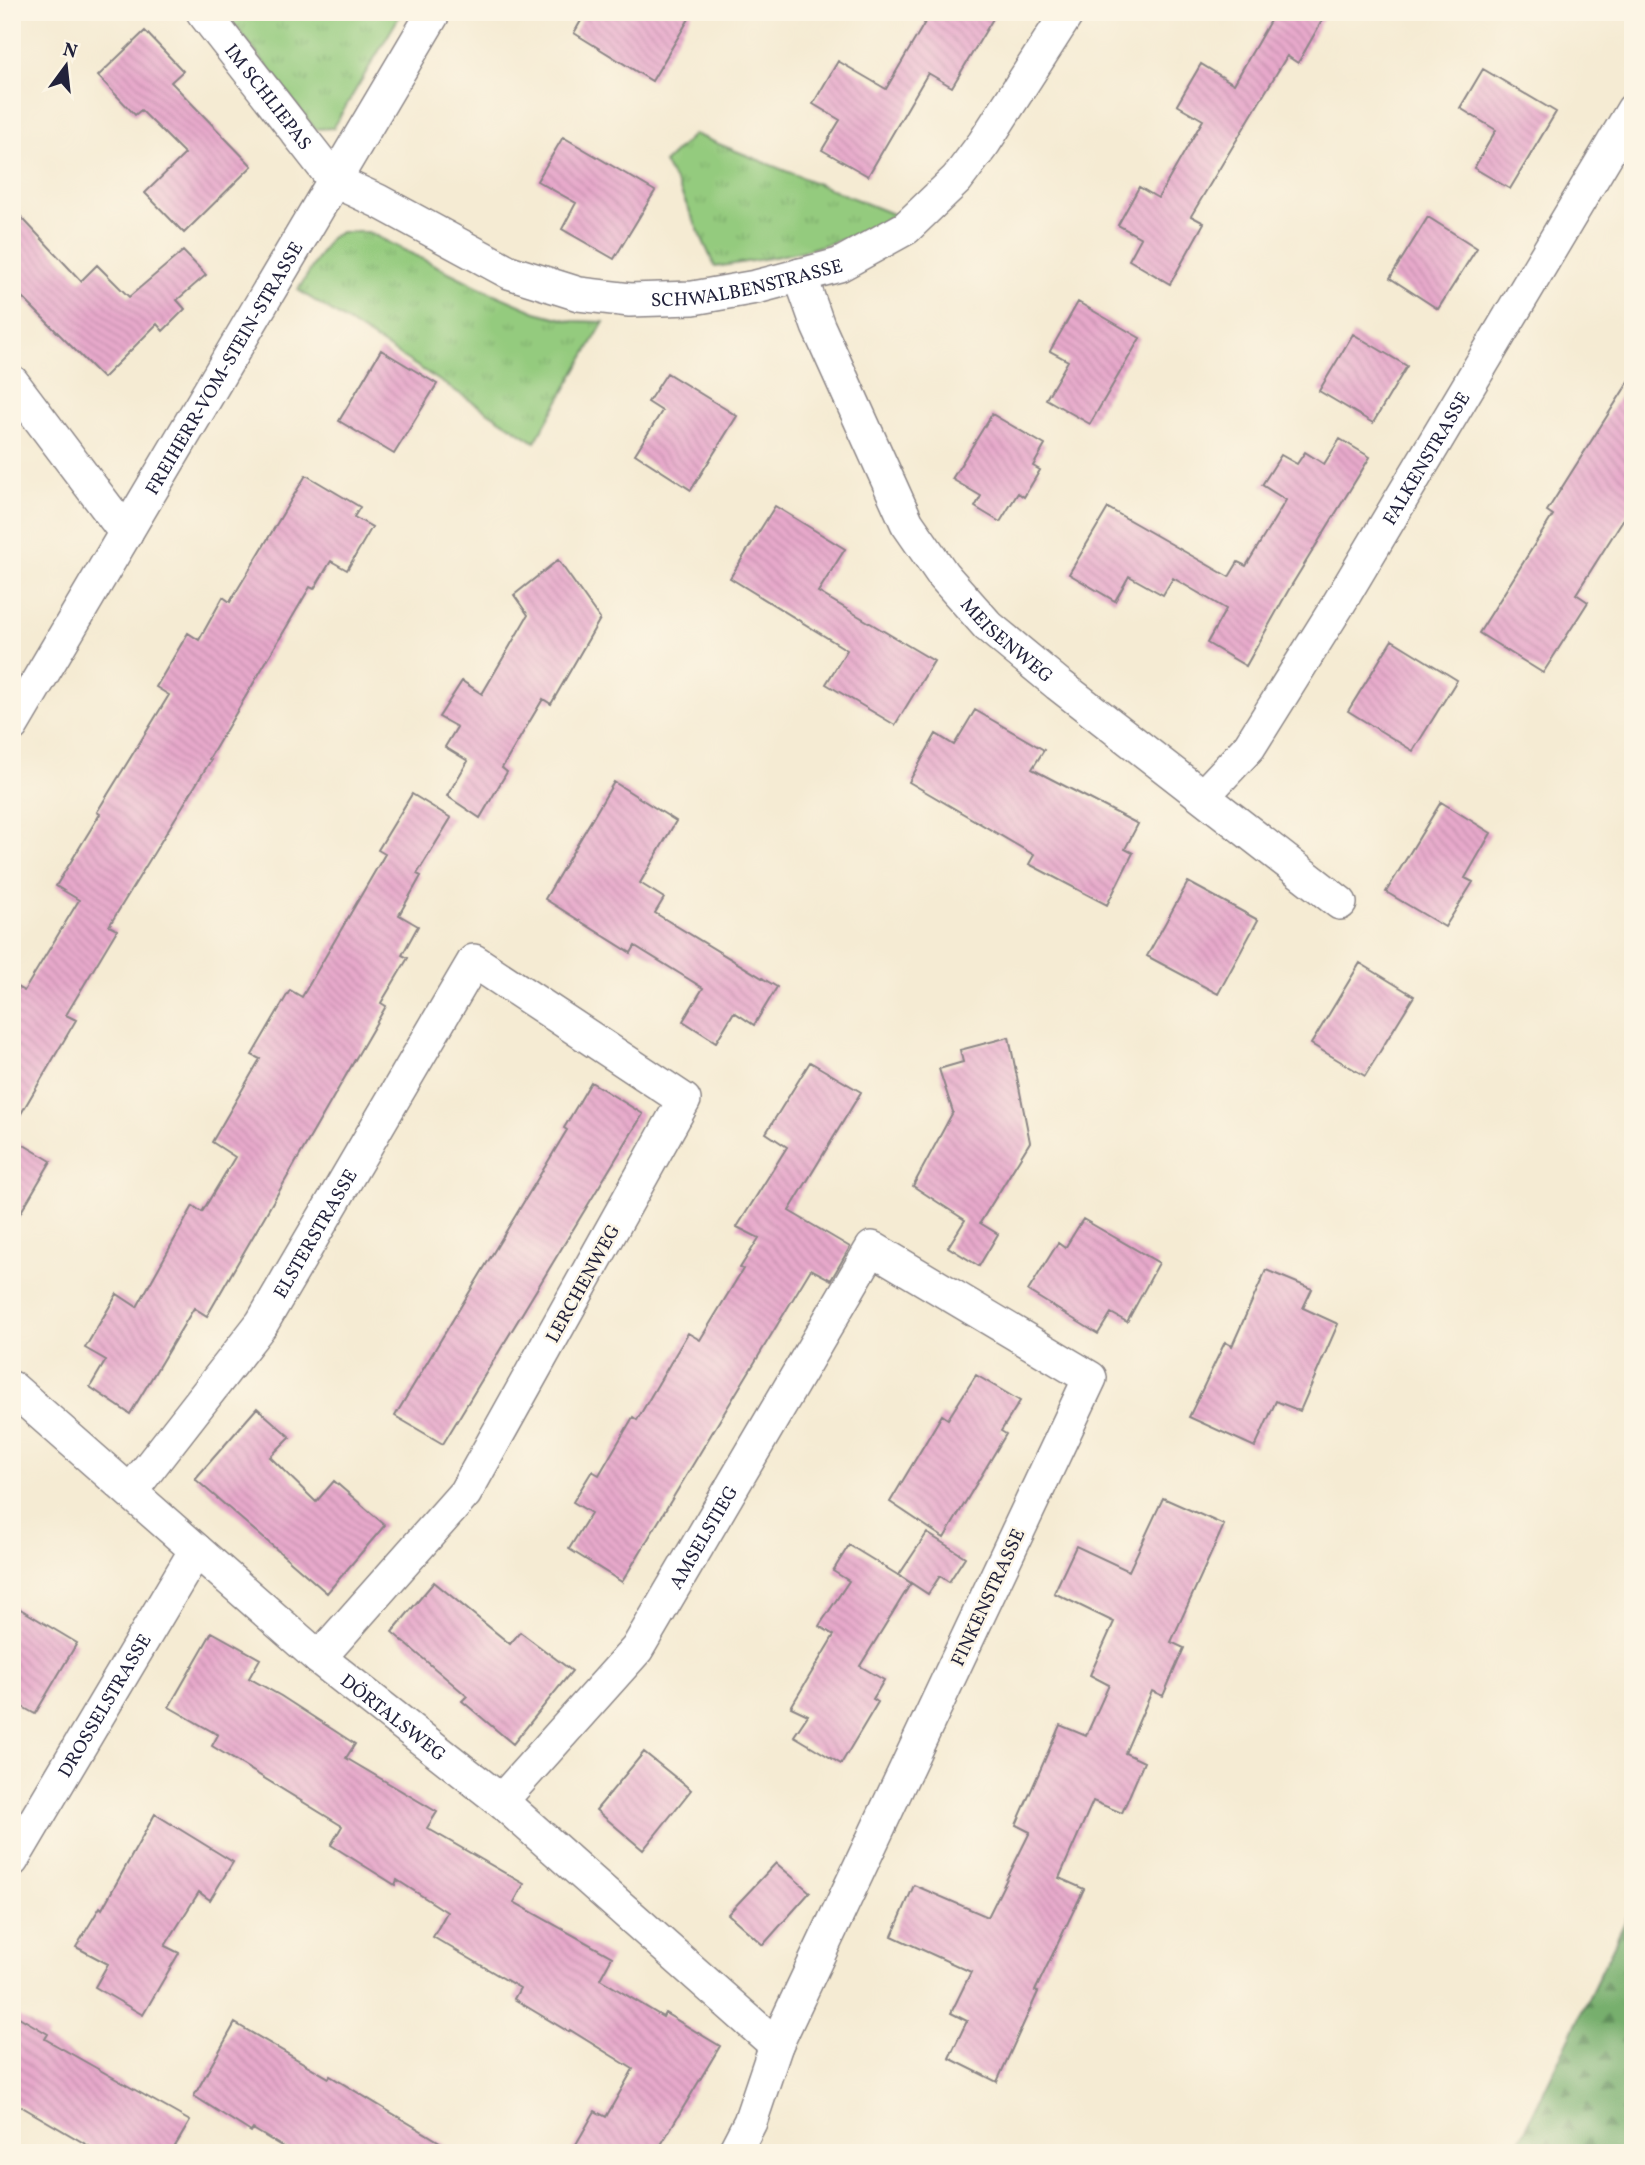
<svg xmlns="http://www.w3.org/2000/svg" width="1645" height="2165" font-family="Vollkorn,serif">
<style>
.grass{fill:url(#grass-tufts);stroke:#5b765c;stroke-width:2}
.forest{fill:url(#forest-firs);stroke:#4c6854;stroke-width:2}
.building{fill:url(#building-back-hatch)}
.lines{fill:none;stroke-linecap:round;stroke-linejoin:round}
.street-casing{stroke:#8c8687;stroke-width:36}
.street{stroke:#fff;stroke-width:33}
.labels{text-anchor:middle;stroke-width:5;stroke-linejoin:round;paint-order:stroke}
.street-label{font-size:19px;fill:#22223b;stroke:#fcf5e5}
</style>
<defs>
<pattern id="grass-tufts" width="24" height="20" patternUnits="userSpaceOnUse" patternTransform="scale(1.75)"><rect width="24" height="20" fill="#94cb7e"/><path d="M3 7l-1-3M5 7V3M7 7l1-3M15 17l-1-3M17 17v-4M19 17l1-3" fill="none" stroke="#7fae6e"/></pattern>
<pattern id="forest-firs" width="22" height="20" patternUnits="userSpaceOnUse" patternTransform="scale(1.75)"><rect width="22" height="20" fill="#77af6d"/><path d="M5 1l3.5 6h-7zM16 11l3.5 6h-7z" fill="#618e5b"/></pattern>
<pattern id="building-back-hatch" width="6" height="6" patternUnits="userSpaceOnUse" patternTransform="scale(1.75)"><rect width="6" height="6" fill="#e7a9cb"/><path d="M-1 5l2 2M0 0l6 6M5-1l2 2" fill="none" stroke="#c691af"/></pattern>
</defs>
<rect width="100%" height="100%" fill="#fcf5e5"/>
<filter id="ink" filterUnits="userSpaceOnUse"><feTurbulence type="fractalNoise" baseFrequency=".0143" numOctaves="2"/><feDisplacementMap in="SourceGraphic" scale="14" xChannelSelector="R" yChannelSelector="G"/><feConvolveMatrix kernelMatrix="1 2 1 2 8 2 1 2 1" color-interpolation-filters="sRGB"/></filter>
<filter id="wash" filterUnits="userSpaceOnUse"><feTurbulence type="fractalNoise" baseFrequency=".00686" numOctaves="4" result="noise"/><feDisplacementMap in="SourceGraphic" scale="28" xChannelSelector="R" yChannelSelector="G"/><feGaussianBlur stdDeviation="1.57" result="paint"/><feColorMatrix in="noise" values="0 0 0 0 0 0 0 0 0 0 0 0 0 0 0 0 0 1.4 0 .05"/><feComposite in="paint" operator="in"/></filter>
<g filter="url(#wash)">
<rect width="100%" height="100%" fill="#f5ebd3"/>
<!-- grass -->
<path class="grass" d="M 225,12 L 402,12 L 333,128 L 315,129 Z
M 694,134 L 895,215 C 838,248 779,257 715,267 L 678,186 L 664,163 Z
M 341,232 L 368,232 L 485,290 L 536,312 L 571,321 L 604,322 L 535,442 L 298,290 L 330,238 Z"/>
<!-- forest -->
<path class="forest" d="M 1633,1905 L 1633,2153 L 1514,2153 Z"/>
<g id="blocks">
<!-- building -->
<path class="building" d="M 586,12 L 693,12 L 652,81 L 574,33 Z
M 931,12 L 997,12 L 952,87 L 928,73 L 868,176 L 822,150 L 840,120 L 813,104 L 838,61 L 886,89 Z
M 1275,12 L 1327,12 L 1298,63 L 1287,56 L 1191,216 L 1204,223 L 1170,284 L 1129,260 L 1141,238 L 1118,225 L 1139,187 L 1158,198 L 1203,120 L 1177,105 L 1201,64 L 1234,84 Z
M 145,31 L 183,71 L 171,82 L 252,166 L 184,233 L 145,193 L 185,154 L 141,110 L 135,115 L 98,76 Z
M 1483,69 L 1556,112 L 1510,189 L 1474,168 L 1496,130 L 1460,108 Z
M 563,137 L 655,191 L 614,259 L 562,229 L 576,203 L 537,181 Z
M 12,207 L 81,281 L 97,265 L 129,297 L 183,251 L 206,275 L 177,300 L 185,309 L 163,331 L 157,324 L 103,378 L 12,287 Z
M 1428,217 L 1477,248 L 1438,309 L 1390,278 Z
M 1078,302 L 1140,338 L 1090,424 L 1046,399 L 1068,361 L 1050,351 Z
M 1353,334 L 1407,366 L 1373,423 L 1319,391 Z
M 381,350 L 437,384 L 394,454 L 339,421 Z
M 667,373 L 737,416 L 691,490 L 635,454 L 662,411 L 648,402 Z
M 1633,375 L 1633,504 L 1576,594 L 1588,602 L 1543,673 L 1479,633 L 1553,515 L 1547,511 Z
M 992,414 L 1045,445 L 1033,466 L 1040,470 L 1024,497 L 1018,493 L 1000,522 L 975,507 L 981,496 L 952,479 Z
M 1340,439 L 1370,457 L 1288,591 L 1246,666 L 1207,643 L 1226,609 L 1173,578 L 1163,595 L 1129,576 L 1115,601 L 1069,574 L 1108,508 L 1229,577 L 1238,562 L 1246,566 L 1286,500 L 1262,485 L 1281,455 L 1297,464 L 1305,452 L 1324,464 Z
M 306,475 L 360,507 L 354,517 L 372,527 L 347,570 L 331,561 L 314,589 L 310,587 L 209,759 L 211,760 L 109,926 L 117,930 L 66,1015 L 76,1020 L 12,1129 L 12,984 L 24,991 L 79,900 L 56,886 L 100,814 L 97,812 L 169,695 L 156,687 L 188,633 L 199,640 L 223,597 L 230,602 Z
M 775,506 L 845,549 L 818,592 L 934,661 L 895,725 L 826,684 L 847,650 L 730,578 Z
M 558,560 L 600,619 L 551,704 L 543,699 L 502,768 L 507,772 L 480,818 L 447,796 L 468,761 L 445,747 L 457,727 L 439,717 L 462,681 L 482,694 L 528,615 L 514,595 Z
M 1392,640 L 1457,680 L 1413,751 L 1348,711 Z
M 975,710 L 1044,750 L 1032,769 L 1138,824 L 1125,849 L 1133,853 L 1107,905 L 1029,864 L 1034,855 L 909,782 L 936,734 L 954,745 Z
M 614,782 L 676,821 L 640,883 L 664,898 L 655,913 L 777,987 L 754,1025 L 734,1012 L 716,1042 L 683,1021 L 703,988 L 635,946 L 631,953 L 545,899 Z
M 412,794 L 451,818 L 417,874 L 421,876 L 399,915 L 418,926 L 402,955 L 408,958 L 381,1003 L 386,1006 L 207,1316 L 194,1308 L 130,1414 L 90,1387 L 106,1360 L 85,1348 L 117,1294 L 137,1307 L 193,1206 L 202,1212 L 235,1157 L 212,1142 L 260,1059 L 252,1055 L 290,990 L 302,997 L 385,854 L 378,850 Z
M 1441,802 L 1491,833 L 1465,878 L 1473,882 L 1445,927 L 1386,892 Z
M 1188,882 L 1258,920 L 1218,994 L 1147,956 Z
M 1360,963 L 1414,996 L 1365,1076 L 1311,1044 Z
M 1009,1037 L 1030,1142 L 980,1223 L 998,1234 L 979,1266 L 948,1247 L 965,1220 L 913,1186 L 953,1112 L 939,1069 L 963,1062 L 960,1050 Z
M 810,1062 L 861,1092 L 789,1211 L 850,1247 L 831,1280 L 811,1269 L 622,1582 L 569,1549 L 591,1513 L 573,1502 L 592,1471 L 599,1475 L 633,1417 L 637,1420 L 688,1333 L 700,1340 L 743,1269 L 740,1268 L 759,1238 L 737,1227 L 787,1147 L 766,1133 Z
M 591,1082 L 643,1114 L 443,1444 L 395,1416 L 567,1130 L 564,1128 Z
M 12,1138 L 51,1161 L 12,1227 Z
M 1083,1219 L 1159,1263 L 1127,1322 L 1111,1313 L 1098,1334 L 1028,1291 L 1058,1243 L 1065,1248 Z
M 1266,1270 L 1312,1289 L 1303,1308 L 1338,1324 L 1300,1411 L 1276,1401 L 1255,1447 L 1189,1417 L 1225,1342 L 1232,1346 Z
M 976,1375 L 1020,1401 L 1001,1431 L 1006,1434 L 944,1538 L 890,1502 L 942,1415 L 948,1419 Z
M 257,1408 L 290,1437 L 270,1457 L 316,1502 L 334,1481 L 385,1525 L 327,1593 L 195,1479 Z
M 1163,1498 L 1224,1525 L 1171,1642 L 1184,1648 L 1163,1696 L 1152,1691 L 1125,1753 L 1144,1762 L 1122,1813 L 1093,1801 L 1059,1878 L 1084,1889 L 1035,1991 L 1038,1992 L 997,2082 L 949,2058 L 967,2021 L 951,2013 L 971,1972 L 892,1936 L 914,1885 L 988,1917 L 1030,1832 L 1016,1825 L 1060,1725 L 1086,1736 L 1109,1685 L 1090,1675 L 1114,1622 L 1054,1593 L 1076,1546 L 1129,1571 Z
M 927,1533 L 965,1557 L 949,1582 L 940,1576 L 928,1594 L 899,1575 Z
M 849,1545 L 911,1583 L 860,1666 L 884,1680 L 873,1699 L 878,1702 L 841,1764 L 794,1736 L 808,1715 L 791,1707 L 834,1635 L 819,1626 L 849,1581 L 833,1571 Z
M 434,1582 L 510,1644 L 520,1632 L 572,1671 L 513,1744 L 462,1701 L 467,1696 L 392,1632 Z
M 12,1604 L 77,1643 L 35,1714 L 12,1701 Z
M 212,1632 L 260,1659 L 249,1678 L 281,1696 L 355,1744 L 346,1758 L 437,1812 L 427,1828 L 524,1884 L 514,1902 L 612,1957 L 600,1979 L 663,2017 L 665,2013 L 720,2046 L 656,2153 L 571,2153 L 595,2111 L 606,2117 L 633,2069 L 570,2030 L 569,2032 L 514,1999 L 520,1988 L 433,1937 L 447,1912 L 397,1880 L 395,1885 L 331,1845 L 342,1826 L 212,1746 L 218,1735 L 169,1707 Z
M 644,1752 L 691,1790 L 643,1850 L 596,1810 Z
M 155,1814 L 233,1862 L 210,1900 L 199,1892 L 165,1946 L 179,1953 L 143,2015 L 95,1987 L 108,1964 L 76,1947 L 100,1907 L 102,1909 Z
M 776,1863 L 810,1892 L 763,1945 L 728,1914 Z
M 12,2013 L 48,2034 L 45,2039 L 190,2121 L 171,2153 L 101,2153 L 12,2101 Z
M 235,2023 L 329,2078 L 330,2076 L 458,2153 L 293,2153 L 253,2129 L 251,2132 L 194,2096 Z"/>
</g>
</g>
<g filter="url(#ink)">
<use href="#blocks" fill-opacity="0" stroke="#8c8687" stroke-width="2"/>
<g class="lines">
<!-- street casing -->
<g class="street-casing">
<g id="street">
<path id="s1" d="M 203,12 L 335,181 L 378,201 L 509,272 L 579,294 L 630,300 L 693,298 L 756,287 L 839,265 L 906,228 L 957,179 L 984,143 L 1068,12"/>
<path id="s2" d="M 800,275 L 818,326 L 907,523 L 943,575 L 988,626 L 1058,684 L 1340,903"/>
<path d="M 12,382 L 126,533"/>
<path id="s3" d="M 12,725 L 434,12"/>
<path id="s4" d="M 1203,796 L 1249,747 L 1338,605 L 1633,110"/>
<path id="s5" d="M 12,1388 L 319,1658 L 501,1801 L 776,2045"/>
<path id="s6" d="M 131,1491 L 262,1323 L 474,961 L 684,1100 L 465,1493 L 319,1658"/>
<path id="s7" d="M 501,1801 L 637,1649 L 872,1248 L 1090,1378 L 776,2045 L 750,2122 L 734,2153"/>
<path id="s8" d="M 12,1860 L 196,1550"/>
</g>
</g>
<!-- street -->
<use href="#street" class="street"/>
</g>
</g>
<g class="labels">
<!-- street labels -->
<g class="street-label">
<text dy="7" stroke="none"><textPath href="#s1" startOffset="107">IM SCHLIEPAS</textPath></text>
<text dy="7" stroke="none"><textPath href="#s1" startOffset="654">SCHWALBENSTRASSE</textPath></text>
<text dy="7" stroke="none"><textPath href="#s3" startOffset="415">FREIHERR-VOM-STEIN-STRASSE</textPath></text>
<text dy="7" stroke="none"><textPath href="#s4" startOffset="406">FALKENSTRASSE</textPath></text>
<text dy="7" stroke="none"><textPath href="#s2" startOffset="425">MEISENWEG</textPath></text>
<text dy="7" stroke="none"><textPath href="#s6" startOffset="317">ELSTERSTRASSE</textPath></text>
<text transform="translate(582 1283) rotate(-61)" y="7">LERCHENWEG</text>
<text dy="7" stroke="none"><textPath href="#s7" startOffset="334">AMSELSTIEG</textPath></text>
<text transform="translate(987 1597) rotate(-65)" y="7">FINKENSTRASSE</text>
<text dy="7" stroke="none"><textPath href="#s8" startOffset="180">DROSSELSTRASSE</textPath></text>
<text dy="7" stroke="none"><textPath href="#s5" startOffset="504">DÖRTALSWEG</textPath></text>
</g>
</g>
<!-- margin -->
<rect width="1645" height="2165" fill="none" stroke="#fcf5e5" stroke-width="42"/>
<!-- north arrow -->
<g transform="translate(66 66) rotate(15)" stroke="#fcf5e5" stroke-width="5" paint-order="stroke">
<path d="M0-5L12 26L0 18L-12 26Z" fill="#22223b"/>
<text y="-10" font-size="19" font-weight="bold" text-anchor="middle" fill="#22223b">N</text>
</g>
</svg>
